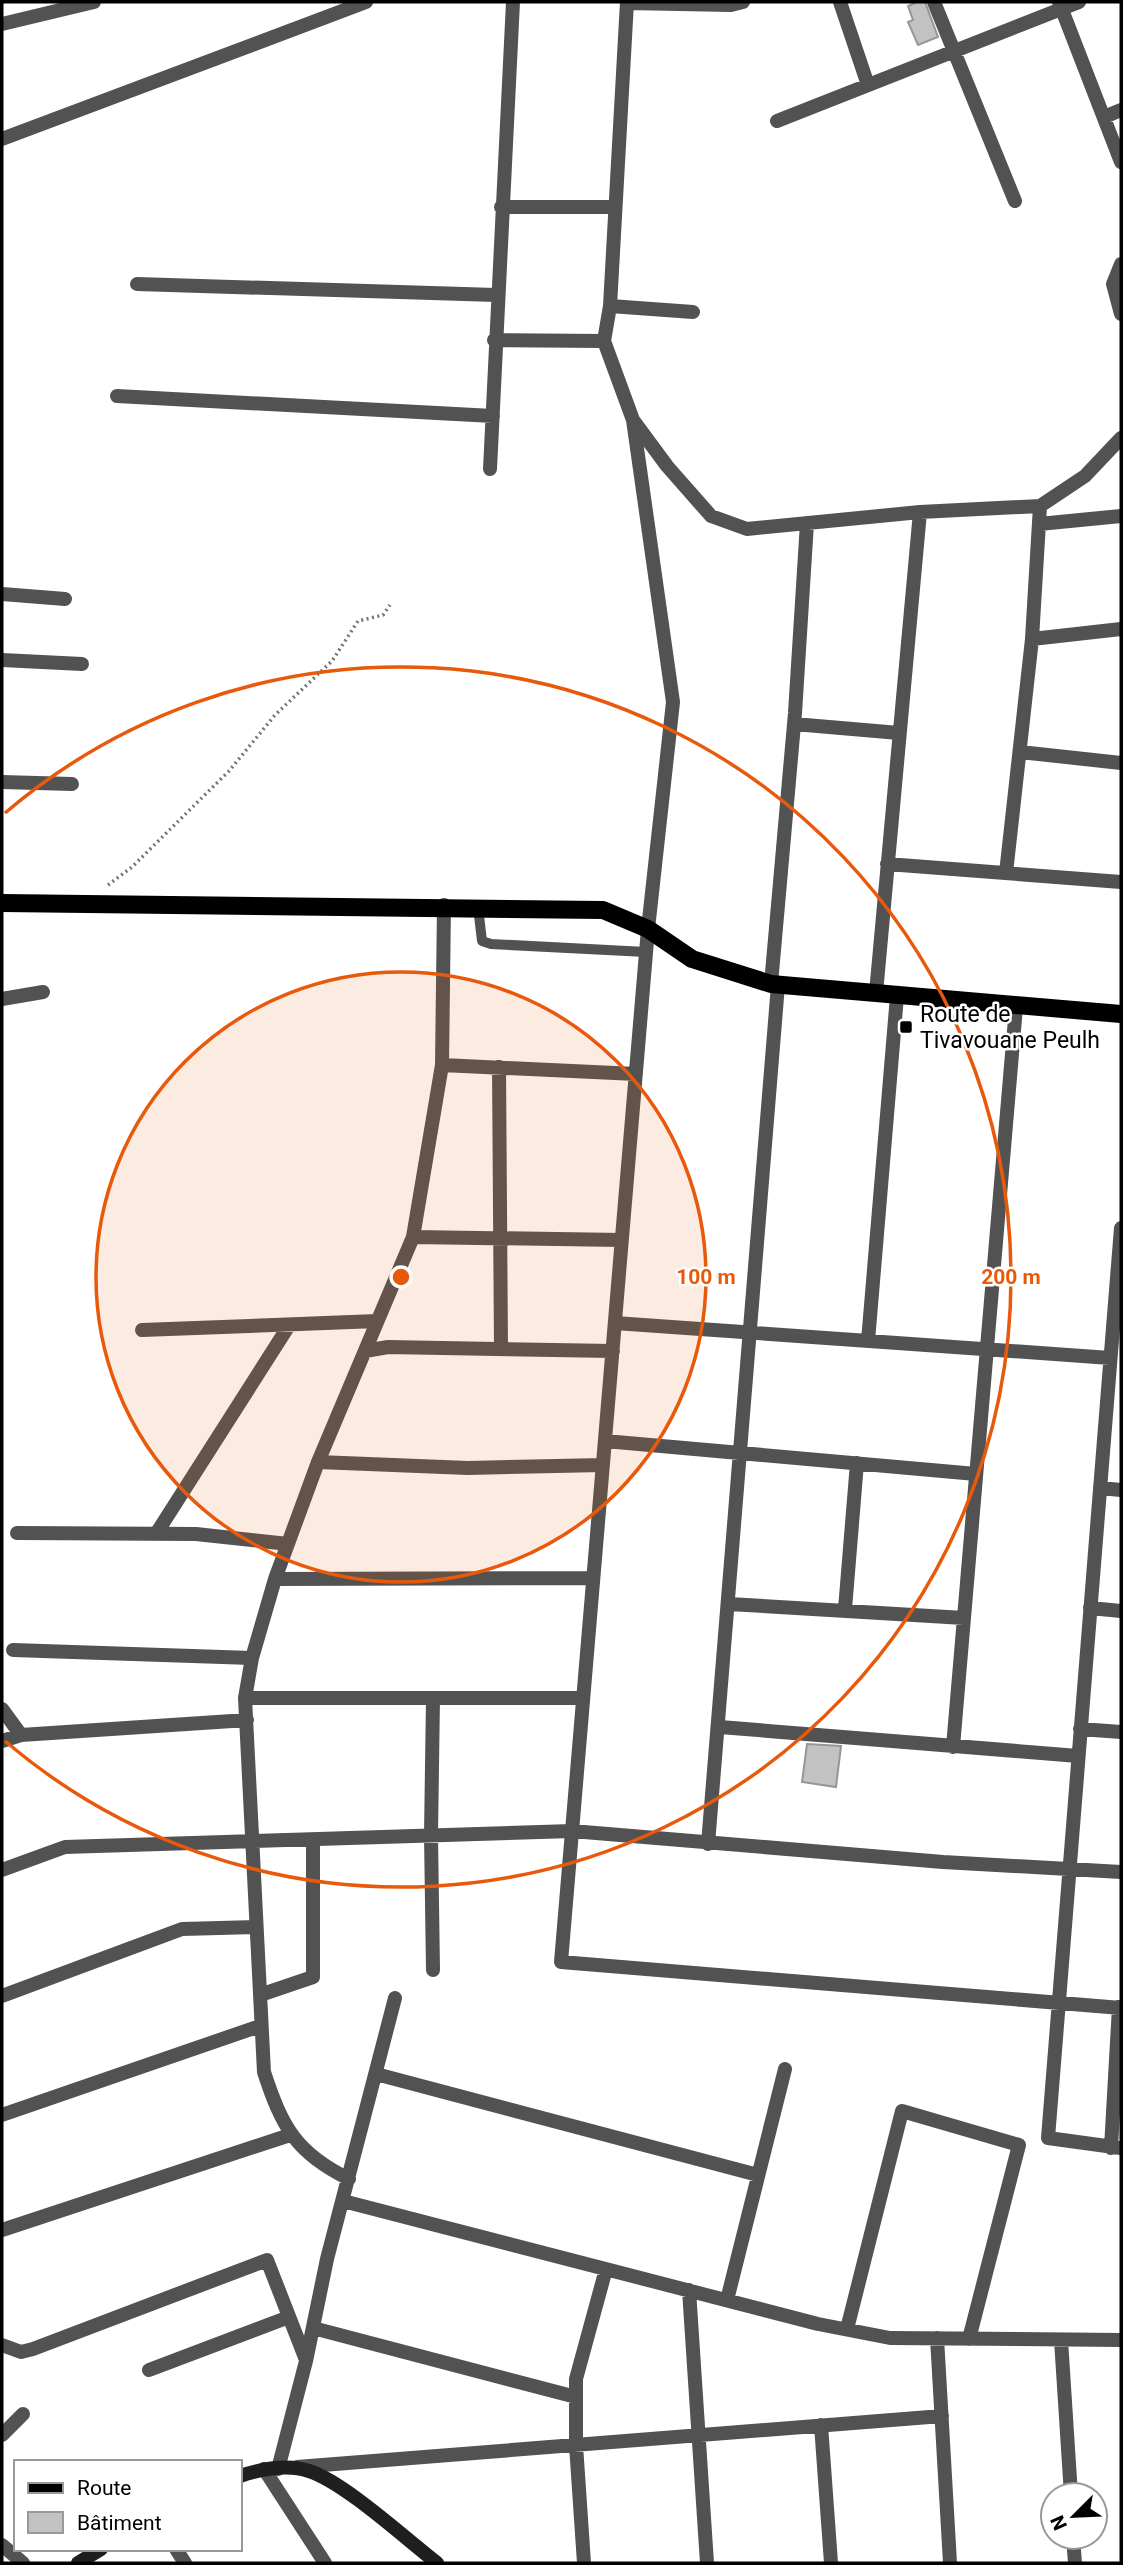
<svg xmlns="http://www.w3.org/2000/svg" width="1123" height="2565" font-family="Roboto,sans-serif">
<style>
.building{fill:#c2c2c2;stroke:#969696;stroke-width:2}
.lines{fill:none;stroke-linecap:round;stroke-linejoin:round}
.path{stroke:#747474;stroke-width:3.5;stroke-dasharray:2 3.5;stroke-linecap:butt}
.lane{stroke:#525252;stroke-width:10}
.street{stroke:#525252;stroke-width:14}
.secondary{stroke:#1f1f1f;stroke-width:14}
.primary{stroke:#000;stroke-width:18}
.ring{fill:none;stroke:#e8590c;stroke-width:3.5}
.poi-dot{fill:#000;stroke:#fff;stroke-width:2.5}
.labels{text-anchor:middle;stroke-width:5;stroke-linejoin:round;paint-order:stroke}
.poi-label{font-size:23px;fill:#000;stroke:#fff;text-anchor:start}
.centre{fill:#e8590c;stroke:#fff;stroke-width:3.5}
.ring-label{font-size:21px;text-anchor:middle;font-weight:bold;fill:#e8590c;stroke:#fff;stroke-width:5;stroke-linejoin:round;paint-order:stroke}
</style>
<rect width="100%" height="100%" fill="#fff"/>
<!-- building -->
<path class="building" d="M 917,2 L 925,2 L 938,37 L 918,45 L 908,22 L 913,20 L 908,6 Z
M 807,1744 L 841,1746 L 836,1787 L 802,1782 Z"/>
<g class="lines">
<!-- path -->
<path class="path" d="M 108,885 L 132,867 L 229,771 L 275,715 L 332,661 L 358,621 L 383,615 L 390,605"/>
<!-- lane -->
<path class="lane" d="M 478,907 L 482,941 L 491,944 L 646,952"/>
<!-- street -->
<path class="street" d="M 627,2 L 610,306 L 604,341 L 633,420 L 667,466 L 711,516 L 747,529 L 920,512 L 1040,506 L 1085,476 L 1121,438
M 840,2 L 868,85
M 934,2 L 1015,201
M 1059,2 L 1121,162
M 627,3 L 731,5 L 743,2
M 2,24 L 94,2
M 1104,117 L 1121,110
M 777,121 L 1079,2
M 2,139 L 366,2
M 501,207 L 614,207
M 1121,264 L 1113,284 L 1121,314
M 137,284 L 496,295
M 610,306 L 693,312
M 494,340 L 604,341
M 117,396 L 493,416
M 633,420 L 673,702 L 648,929 L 561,1962 L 1121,2008
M 490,469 L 513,2
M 1039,524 L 1121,516
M 2,594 L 65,599
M 1032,639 L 1121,629
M 2,660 L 82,664
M 794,724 L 899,733
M 1020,752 L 1121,763
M 2,782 L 72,784
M 887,864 L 1121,882
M 1006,873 L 1032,639 L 1040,506
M 771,984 L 795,713 L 807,523
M 876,993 L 920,512
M 2,999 L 43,992
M 442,1065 L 636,1074
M 499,1067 L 501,1348
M 1121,1228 L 1048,2138 L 1121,2148
M 413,1237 L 622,1240
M 615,1323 L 1110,1358
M 142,1330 L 377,1321
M 868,1341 L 897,996
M 365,1351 L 388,1347 L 613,1351
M 605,1441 L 976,1474
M 318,1462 L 468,1468 L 603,1465
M 1100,1488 L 1121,1490
M 17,1533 L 196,1534 L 288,1544
M 156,1534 L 288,1327
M 275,1579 L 593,1578
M 729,1604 L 964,1618
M 1090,1608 L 1121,1611
M 845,1609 L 857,1463
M 13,1650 L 252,1658
M 245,1698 L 583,1698
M 2,1709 L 21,1735
M 720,1727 L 1078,1756
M 1080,1729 L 1121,1732
M 2,1741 L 21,1735 L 247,1720
M 953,1747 L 1016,1007
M 708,1844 L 778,985
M 2,1870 L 65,1847 L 572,1831 L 943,1862 L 1121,1872
M 433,1970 L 431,1835 L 433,1698
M 260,1995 L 313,1977 L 313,1841
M 2,1996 L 182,1929 L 256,1927
M 376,2074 L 758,2175
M 2,2115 L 260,2026
M 1111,2148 L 1119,2007
M 349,2179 C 296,2153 282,2127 264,2072 L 245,1698 L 252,1658 L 275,1579 L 318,1462 L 413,1237 L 442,1065 L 444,905
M 343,2201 L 818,2324 L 890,2338 L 1121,2340
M 2,2230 L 290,2135
M 689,2290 L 707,2563
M 727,2300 L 785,2069
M 313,2328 L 576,2397
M 847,2329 L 902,2111 L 1019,2145 L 969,2339
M 937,2338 L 950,2563
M 1061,2340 L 1071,2495
M 2,2345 L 21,2352 L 33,2349 L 267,2260 L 306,2360
M 149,2370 L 289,2317
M 821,2425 L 831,2563
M 2,2435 L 23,2414
M 297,2467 L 942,2416
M 264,2469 L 325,2563
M 278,2469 L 306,2361 L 327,2259 L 395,1998
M 1073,2537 L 1075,2563
M 2,2545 L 23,2563
M 176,2549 L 185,2563
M 584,2563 L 576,2445 L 576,2379 L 606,2269"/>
<!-- secondary -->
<path class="secondary" d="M 240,2476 C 261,2469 288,2464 309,2471 C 344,2482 406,2539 437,2563
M 78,2563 L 101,2549"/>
<!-- primary -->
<path class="primary" d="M 2,903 L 603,910 L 648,929 L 692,959 L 771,984 L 1121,1014"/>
</g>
<!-- distance rings -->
<circle cx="401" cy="1277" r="305" fill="#e8590c" fill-opacity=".12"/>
<g class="ring">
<circle cx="401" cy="1277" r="305"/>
<path d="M5 813A610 610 0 1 1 5 1741"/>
</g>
<!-- markers -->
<rect class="poi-dot" x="899" y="1020" width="14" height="14" rx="3.5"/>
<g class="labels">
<!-- poi labels -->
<g class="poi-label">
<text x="920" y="1022">Route de<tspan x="920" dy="26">Tivavouane Peulh</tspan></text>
</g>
</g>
<circle cx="401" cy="1277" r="10" class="centre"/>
<g class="ring-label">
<text x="706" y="1284">100 m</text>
<text x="1011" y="1284">200 m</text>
</g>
<!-- border -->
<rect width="1123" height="2565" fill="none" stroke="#000000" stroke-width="7"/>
<!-- legend -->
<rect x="14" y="2460" width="228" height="91" fill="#ffffff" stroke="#999999" stroke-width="2"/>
<rect x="28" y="2483" width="35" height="10" fill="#000000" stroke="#999999" stroke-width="2"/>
<text x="77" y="2495" font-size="21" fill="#000000">Route</text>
<rect x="28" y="2512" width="35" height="21" fill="#c2c2c2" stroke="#999999" stroke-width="2"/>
<text x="77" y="2530" font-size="21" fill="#000000">Bâtiment</text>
<!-- north arrow -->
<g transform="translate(1074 2516) rotate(246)"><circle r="33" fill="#ffffff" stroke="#999999" stroke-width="2"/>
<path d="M0-5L12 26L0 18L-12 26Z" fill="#000000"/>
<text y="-10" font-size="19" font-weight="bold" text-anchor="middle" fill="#000000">N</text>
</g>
</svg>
